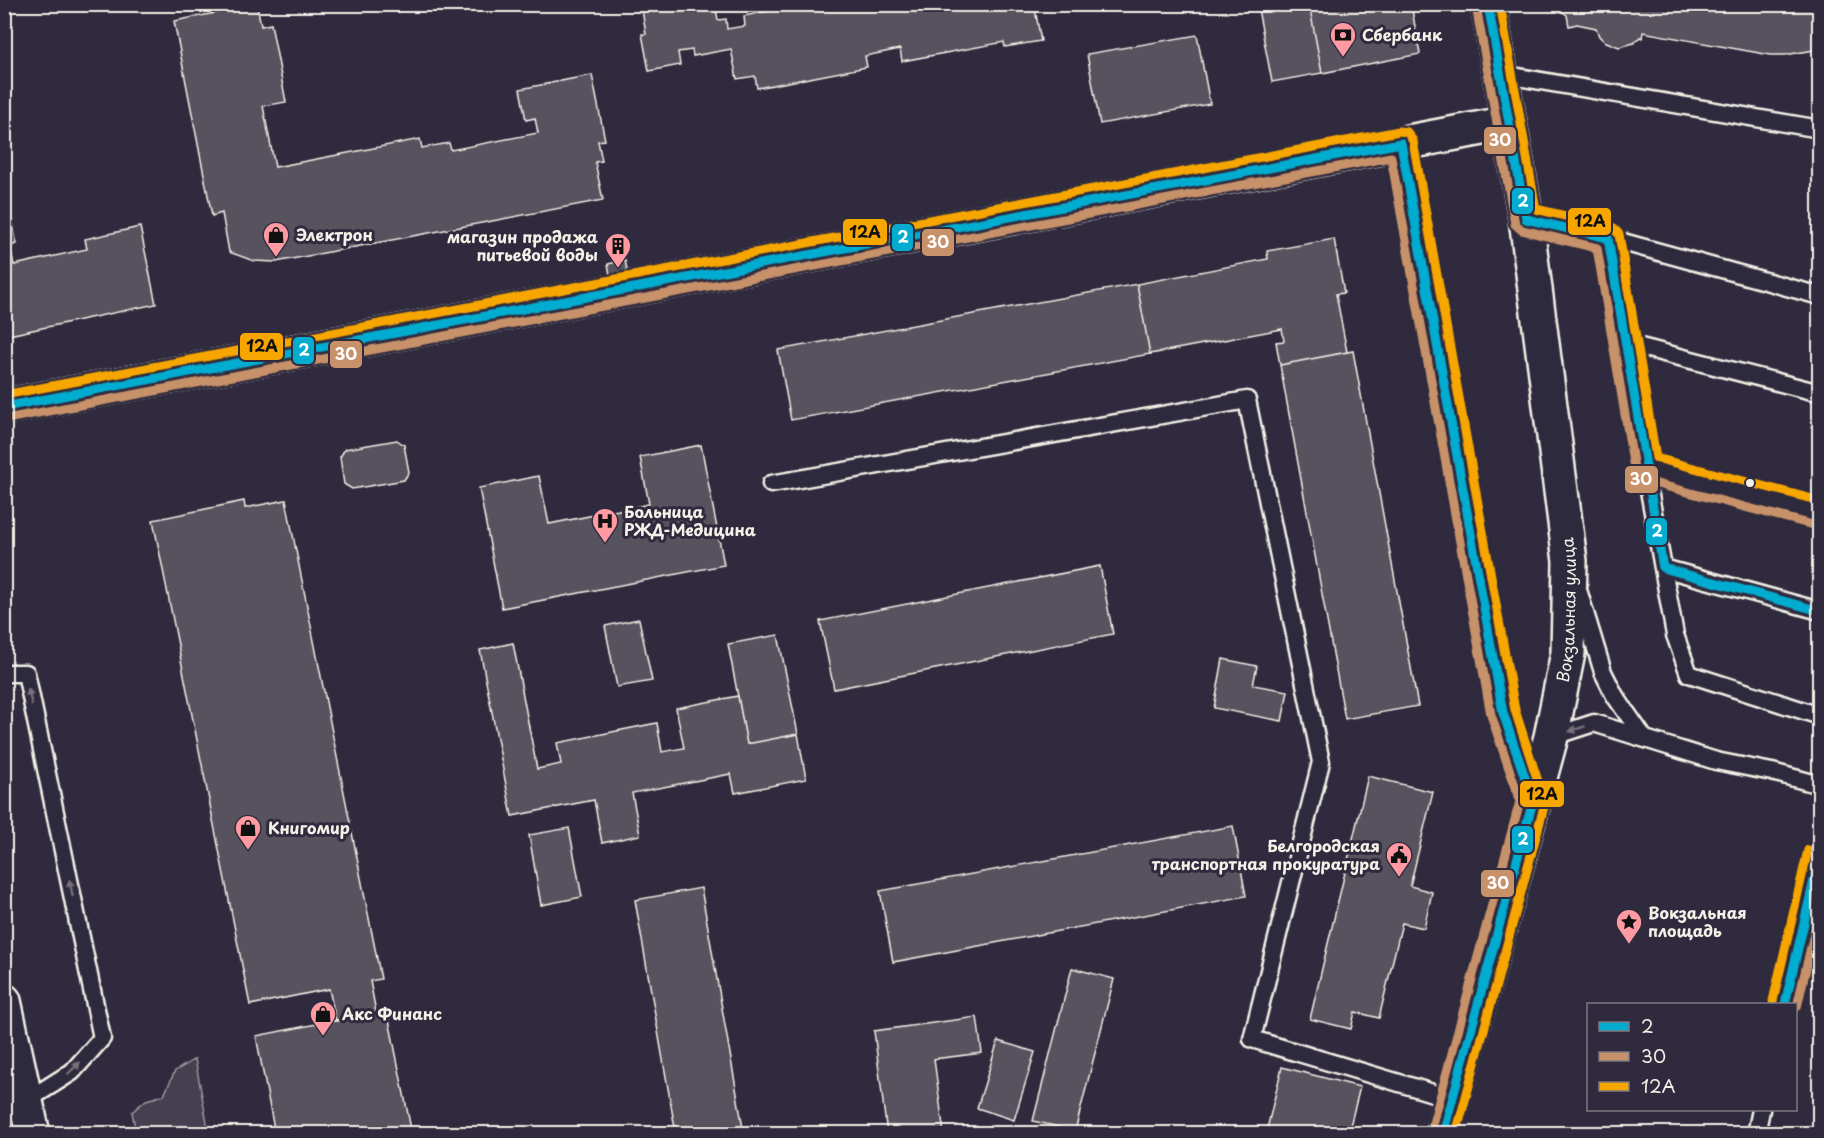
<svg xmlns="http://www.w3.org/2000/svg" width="1824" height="1138" font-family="'Playpen Sans',sans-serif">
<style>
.green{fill:#454050;stroke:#9c989c;stroke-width:1.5}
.building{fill:#56525f;stroke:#f4f1e8;stroke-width:1.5}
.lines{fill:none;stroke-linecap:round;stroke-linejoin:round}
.service-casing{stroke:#f4f1e8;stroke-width:21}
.secondary-casing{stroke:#f4f1e8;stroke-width:38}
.primary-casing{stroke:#f4f1e8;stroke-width:38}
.service{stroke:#2f2a3d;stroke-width:16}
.secondary{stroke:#2f2a3d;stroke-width:33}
.primary{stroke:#2f2a3d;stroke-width:33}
.bus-1-casing{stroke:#2f2a3d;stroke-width:14}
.bus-2-casing{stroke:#2f2a3d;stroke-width:14}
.bus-3-casing{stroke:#2f2a3d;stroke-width:14}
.bus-1{stroke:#06acd0;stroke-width:9}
.bus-2{stroke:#c7916a;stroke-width:9}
.bus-3{stroke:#f7a600;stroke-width:9}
.oneway{fill:#747079}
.bus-dot{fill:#f4f1e8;stroke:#2f2a3d;stroke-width:2}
.labels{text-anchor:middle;stroke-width:6;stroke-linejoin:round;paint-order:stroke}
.poi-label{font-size:16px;font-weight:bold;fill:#f4f1e8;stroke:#2f2a3d;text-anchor:start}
.street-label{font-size:16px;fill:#f4f1e8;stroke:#2f2a3d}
.line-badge{stroke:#2f2a3d;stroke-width:2}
.badge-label{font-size:16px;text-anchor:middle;font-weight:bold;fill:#fff}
.pale-badge-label{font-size:16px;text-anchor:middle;font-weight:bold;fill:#111}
</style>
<rect width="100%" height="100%" fill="#2f2a3d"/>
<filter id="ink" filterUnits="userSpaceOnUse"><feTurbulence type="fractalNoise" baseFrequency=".0167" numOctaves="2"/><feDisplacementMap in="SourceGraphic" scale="12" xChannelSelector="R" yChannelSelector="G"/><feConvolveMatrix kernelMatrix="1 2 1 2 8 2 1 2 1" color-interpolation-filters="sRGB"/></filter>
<g filter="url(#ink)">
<!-- green -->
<path class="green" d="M 195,1059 L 209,1133 L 136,1133 L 132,1112 L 146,1100 L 164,1095 L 175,1071 Z"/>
<!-- building -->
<path class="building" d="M 641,4 L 715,4 L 718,20 L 726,19 L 727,29 L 745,26 L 744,16 L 804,4 L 1022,4 L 1023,11 L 1035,9 L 1041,41 L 1005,47 L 1004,42 L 902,61 L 900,49 L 865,56 L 867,67 L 757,88 L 755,76 L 737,79 L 731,49 L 693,56 L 692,50 L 678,52 L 680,65 L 649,71 L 642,34 L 646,34 Z
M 1257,4 L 1309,4 L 1322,73 L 1272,82 Z
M 1309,4 L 1411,4 L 1420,54 L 1322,73 Z
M 1564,4 L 1755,4 L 1762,7 L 1820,4 L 1820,49 L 1785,55 L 1770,55 L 1643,32 L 1642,38 L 1640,37 L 1634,43 L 1619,47 L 1604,41 L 1599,36 L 1596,28 L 1577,24 L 1569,26 L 1567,15 L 1560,10 Z
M 257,5 L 261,26 L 271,24 L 286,102 L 263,106 L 275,167 L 420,139 L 422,148 L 449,143 L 451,150 L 538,133 L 535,118 L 526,120 L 520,89 L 592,75 L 605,140 L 598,141 L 602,161 L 595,162 L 603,200 L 276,262 L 254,261 L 229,252 L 222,213 L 212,216 L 174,21 Z
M 1197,35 L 1210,104 L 1100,124 L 1087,54 Z
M 4,184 L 17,244 L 10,246 L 14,265 L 87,249 L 85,239 L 140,227 L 156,304 L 4,336 Z
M 1334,239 L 1344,293 L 1336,294 L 1347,352 L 1280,365 L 1276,342 L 1284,341 L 1282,329 L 1150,354 L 1137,284 L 1268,259 L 1267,251 Z
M 625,260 L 628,275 L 611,280 L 608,264 Z
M 1137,284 L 1150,354 L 791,420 L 778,350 Z
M 1353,351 L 1418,706 L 1345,719 L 1280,365 Z
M 397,440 L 404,445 L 409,472 L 404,480 L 352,489 L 344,484 L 340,457 L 345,449 Z
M 701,445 L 724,565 L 502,608 L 479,488 L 539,476 L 549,524 L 649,504 L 640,457 Z
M 286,500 L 381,979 L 370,981 L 376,1012 L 336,1021 L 329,989 L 250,1005 L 153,520 L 244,501 L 245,508 Z
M 1100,566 L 1113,634 L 834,689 L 820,621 Z
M 639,619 L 652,681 L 617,687 L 605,626 Z
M 778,635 L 798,734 L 747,744 L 728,644 Z
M 513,643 L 537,769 L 561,764 L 557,743 L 657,723 L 662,752 L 684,748 L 676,708 L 738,696 L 747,744 L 798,734 L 806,779 L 735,793 L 731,774 L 632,793 L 640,835 L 602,843 L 594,800 L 512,816 L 480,650 Z
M 1223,659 L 1257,666 L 1253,685 L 1288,691 L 1282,721 L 1214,708 Z
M 1368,776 L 1433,792 L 1410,886 L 1432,892 L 1424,928 L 1402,923 L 1379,1018 L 1355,1012 L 1351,1029 L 1310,1019 Z
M 1233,826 L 1246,896 L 893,962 L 880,891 Z
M 569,828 L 582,897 L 541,905 L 529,835 Z
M 701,888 L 744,1134 L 676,1134 L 635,900 Z
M 1072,968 L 1114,979 L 1075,1131 L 1033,1121 Z
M 387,1010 L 412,1134 L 275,1134 L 256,1036 Z
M 977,1017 L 982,1053 L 934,1059 L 944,1134 L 887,1134 L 874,1031 Z
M 998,1041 L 1035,1052 L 1014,1120 L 977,1108 Z
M 1282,1067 L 1360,1087 L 1348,1134 L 1266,1133 Z"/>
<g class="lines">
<!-- service casing -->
<g class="service-casing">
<path id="service" d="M 1501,74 L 1820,129
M 1401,143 L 1503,713 L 1531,795
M 1526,219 L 1608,238 L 1820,296
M 1608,238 L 1645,468 L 1675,635 L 1689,674 L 1820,716
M 1625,343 L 1820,393
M 1645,468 L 1820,514
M 771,484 L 1247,400 L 1321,762 L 1252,1039 L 1453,1099
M 1663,568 L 1820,611
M 1579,593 L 1603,672 L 1615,696 L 1644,738
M 4,673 L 26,673 L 102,1038 L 72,1072 L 26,1101
M 1551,737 L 1594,723 L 1716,761 L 1772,772 L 1820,785
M 1785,1004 L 1820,853
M 1756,1134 L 1761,1110"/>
</g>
<!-- secondary casing -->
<g class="secondary-casing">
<g id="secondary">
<path d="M 4,407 L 1509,123"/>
<path id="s1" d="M 1443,1134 L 1551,737 L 1568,653 L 1570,561 L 1526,219 L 1488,4"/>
</g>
</g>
<!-- primary casing -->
<g class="primary-casing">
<path id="primary" d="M 4,1001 L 33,1134"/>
</g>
<!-- service -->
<use href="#service" class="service"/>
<!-- secondary -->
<use href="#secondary" class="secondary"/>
<!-- primary -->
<use href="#primary" class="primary"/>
<!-- bus-1 casing -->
<g class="bus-1-casing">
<path id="bus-1" d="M 1488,4 L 1526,219 L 1608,238 L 1663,568 L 1820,611
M 4,407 L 1401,143 L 1503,713 L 1533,801 L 1443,1134
M 1785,1004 L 1820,855"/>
</g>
<!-- bus-2 casing -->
<g class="bus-2-casing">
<path id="bus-2" d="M 1476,6 L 1515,224 L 1522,230 L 1597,248 L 1635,474 L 1642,480 L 1817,526
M 6,419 L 1391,157 L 1491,715 L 1520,801 L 1431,1131
M 1797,1007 L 1820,908"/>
</g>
<!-- bus-3 casing -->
<g class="bus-3-casing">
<path id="bus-3" d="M 1500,4 L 1536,209 L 1612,227 L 1619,234 L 1656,458 L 1820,501
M 4,395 L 1399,131 L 1407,132 L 1413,141 L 1515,710 L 1545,803 L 1456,1134
M 1773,1001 L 1808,850"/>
</g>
<!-- bus-1 -->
<use href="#bus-1" class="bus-1"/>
<!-- bus-2 -->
<use href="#bus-2" class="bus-2"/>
<!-- bus-3 -->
<use href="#bus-3" class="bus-3"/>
</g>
<!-- one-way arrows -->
<defs><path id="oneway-solid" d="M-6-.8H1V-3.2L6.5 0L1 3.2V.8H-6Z" transform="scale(1.5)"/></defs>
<g class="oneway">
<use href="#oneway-solid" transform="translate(30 697) rotate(-102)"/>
<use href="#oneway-solid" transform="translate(1577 729) rotate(162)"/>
<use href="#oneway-solid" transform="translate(71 888) rotate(-102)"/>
<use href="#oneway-solid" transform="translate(74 1068) rotate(-44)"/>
</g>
</g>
<!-- icons -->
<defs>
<g id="bank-pin" transform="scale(1.35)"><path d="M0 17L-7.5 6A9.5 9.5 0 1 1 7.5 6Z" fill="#ff9aa2" stroke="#2f2a3d"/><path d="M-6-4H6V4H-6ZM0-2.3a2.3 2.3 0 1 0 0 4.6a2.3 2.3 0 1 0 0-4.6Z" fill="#111"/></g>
<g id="shop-pin" transform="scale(1.35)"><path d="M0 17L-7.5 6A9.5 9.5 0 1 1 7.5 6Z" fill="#ff9aa2" stroke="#2f2a3d"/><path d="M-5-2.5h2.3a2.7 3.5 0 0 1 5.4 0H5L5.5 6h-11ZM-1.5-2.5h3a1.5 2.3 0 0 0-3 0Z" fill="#111"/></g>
<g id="building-pin" transform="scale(1.35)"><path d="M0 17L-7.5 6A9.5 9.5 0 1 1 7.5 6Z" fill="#ff9aa2" stroke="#2f2a3d"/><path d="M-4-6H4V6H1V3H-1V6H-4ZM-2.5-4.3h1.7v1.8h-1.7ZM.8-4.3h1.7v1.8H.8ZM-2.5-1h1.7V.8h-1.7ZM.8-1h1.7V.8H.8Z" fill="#111"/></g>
<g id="hospital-pin" transform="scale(1.35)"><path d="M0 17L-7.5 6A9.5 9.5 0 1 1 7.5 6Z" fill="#ff9aa2" stroke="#2f2a3d"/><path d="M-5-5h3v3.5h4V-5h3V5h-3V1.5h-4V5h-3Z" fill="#111"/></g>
<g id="civic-pin" transform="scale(1.35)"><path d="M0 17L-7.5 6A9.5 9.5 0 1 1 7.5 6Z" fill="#ff9aa2" stroke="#2f2a3d"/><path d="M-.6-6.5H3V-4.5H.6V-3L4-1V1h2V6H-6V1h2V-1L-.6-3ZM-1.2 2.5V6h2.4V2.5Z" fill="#111"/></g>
<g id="sight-pin" transform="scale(1.35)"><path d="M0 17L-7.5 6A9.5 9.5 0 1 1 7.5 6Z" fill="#ff9aa2" stroke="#2f2a3d"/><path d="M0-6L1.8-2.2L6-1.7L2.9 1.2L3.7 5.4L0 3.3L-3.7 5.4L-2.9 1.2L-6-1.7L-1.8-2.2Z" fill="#111"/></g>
</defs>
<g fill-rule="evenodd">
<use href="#bank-pin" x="1343" y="35"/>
<use href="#shop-pin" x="276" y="235"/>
<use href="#building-pin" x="618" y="246"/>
<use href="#hospital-pin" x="605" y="521"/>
<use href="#shop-pin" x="248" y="828"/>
<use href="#civic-pin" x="1399" y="855"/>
<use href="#sight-pin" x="1629" y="922"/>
<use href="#shop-pin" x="323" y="1014"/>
</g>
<!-- markers -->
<circle class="bus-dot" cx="1750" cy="483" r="5"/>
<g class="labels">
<!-- poi labels -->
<g class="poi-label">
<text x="1362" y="41">Сбербанк</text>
<text x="296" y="241">Электрон</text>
<text x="598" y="243" text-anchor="end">магазин продажа<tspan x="598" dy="18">питьевой воды</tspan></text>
<text x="624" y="518">Больница<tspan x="624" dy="18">РЖД-Медицина</tspan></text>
<text x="268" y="834">Книгомир</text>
<text x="1380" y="852" text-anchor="end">Белгородская<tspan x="1380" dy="18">транспортная прокуратура</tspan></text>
<text x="1648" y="919">Вокзальная<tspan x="1648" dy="18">площадь</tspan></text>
<text x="342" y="1020">Акс Финанс</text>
</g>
<!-- street labels -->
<g class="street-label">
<text dy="6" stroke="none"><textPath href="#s1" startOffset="540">Вокзальная улица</textPath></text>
</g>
</g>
<g class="line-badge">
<rect x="1483" y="126" width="34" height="29" rx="6" fill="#c7916a"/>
<rect x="1511" y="187" width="23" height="28" rx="6" fill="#06acd0"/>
<rect x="1567" y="207" width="45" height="29" rx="6" fill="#f7a600"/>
<rect x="842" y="218" width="46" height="28" rx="6" fill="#f7a600"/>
<rect x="891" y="223" width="23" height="29" rx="6" fill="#06acd0"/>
<rect x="921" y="228" width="34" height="29" rx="6" fill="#c7916a"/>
<rect x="239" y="332" width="45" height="29" rx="6" fill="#f7a600"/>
<rect x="292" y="336" width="23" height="29" rx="6" fill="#06acd0"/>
<rect x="329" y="340" width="34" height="29" rx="6" fill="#c7916a"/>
<rect x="1624" y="465" width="35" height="29" rx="6" fill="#c7916a"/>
<rect x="1645" y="517" width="23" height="29" rx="6" fill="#06acd0"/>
<rect x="1519" y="780" width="46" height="28" rx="6" fill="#f7a600"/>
<rect x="1511" y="825" width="23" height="29" rx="6" fill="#06acd0"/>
<rect x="1480" y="869" width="35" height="29" rx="6" fill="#c7916a"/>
</g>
<g class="badge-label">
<text x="1500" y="146">30</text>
<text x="1523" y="207">2</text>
<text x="903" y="243">2</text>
<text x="938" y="248">30</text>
<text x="304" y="356">2</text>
<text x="346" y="360">30</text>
<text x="1641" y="485">30</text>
<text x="1657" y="537">2</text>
<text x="1523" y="845">2</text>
<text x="1498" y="889">30</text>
</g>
<g class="pale-badge-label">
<text x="1590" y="227">12А</text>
<text x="865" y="238">12А</text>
<text x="262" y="352">12А</text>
<text x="1542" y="800">12А</text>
</g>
<!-- margin -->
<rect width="1824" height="1138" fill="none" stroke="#2f2a3d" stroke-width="24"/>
<rect x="12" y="12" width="1800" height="1114" fill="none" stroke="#f4f1e8" stroke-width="2" filter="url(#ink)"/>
<!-- legend -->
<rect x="1587" y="1003" width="210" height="108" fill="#2f2a3d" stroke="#7e7a81" stroke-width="1.5"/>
<rect x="1599" y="1022" width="30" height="9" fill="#06acd0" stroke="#7e7a81" stroke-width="1.5"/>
<text x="1641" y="1033" font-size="18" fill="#f4f1e8">2</text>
<rect x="1599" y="1052" width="30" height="9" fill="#c7916a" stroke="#7e7a81" stroke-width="1.5"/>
<text x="1641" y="1063" font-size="18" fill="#f4f1e8">30</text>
<rect x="1599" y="1082" width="30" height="9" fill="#f7a600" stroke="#7e7a81" stroke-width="1.5"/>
<text x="1641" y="1093" font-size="18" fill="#f4f1e8">12А</text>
</svg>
